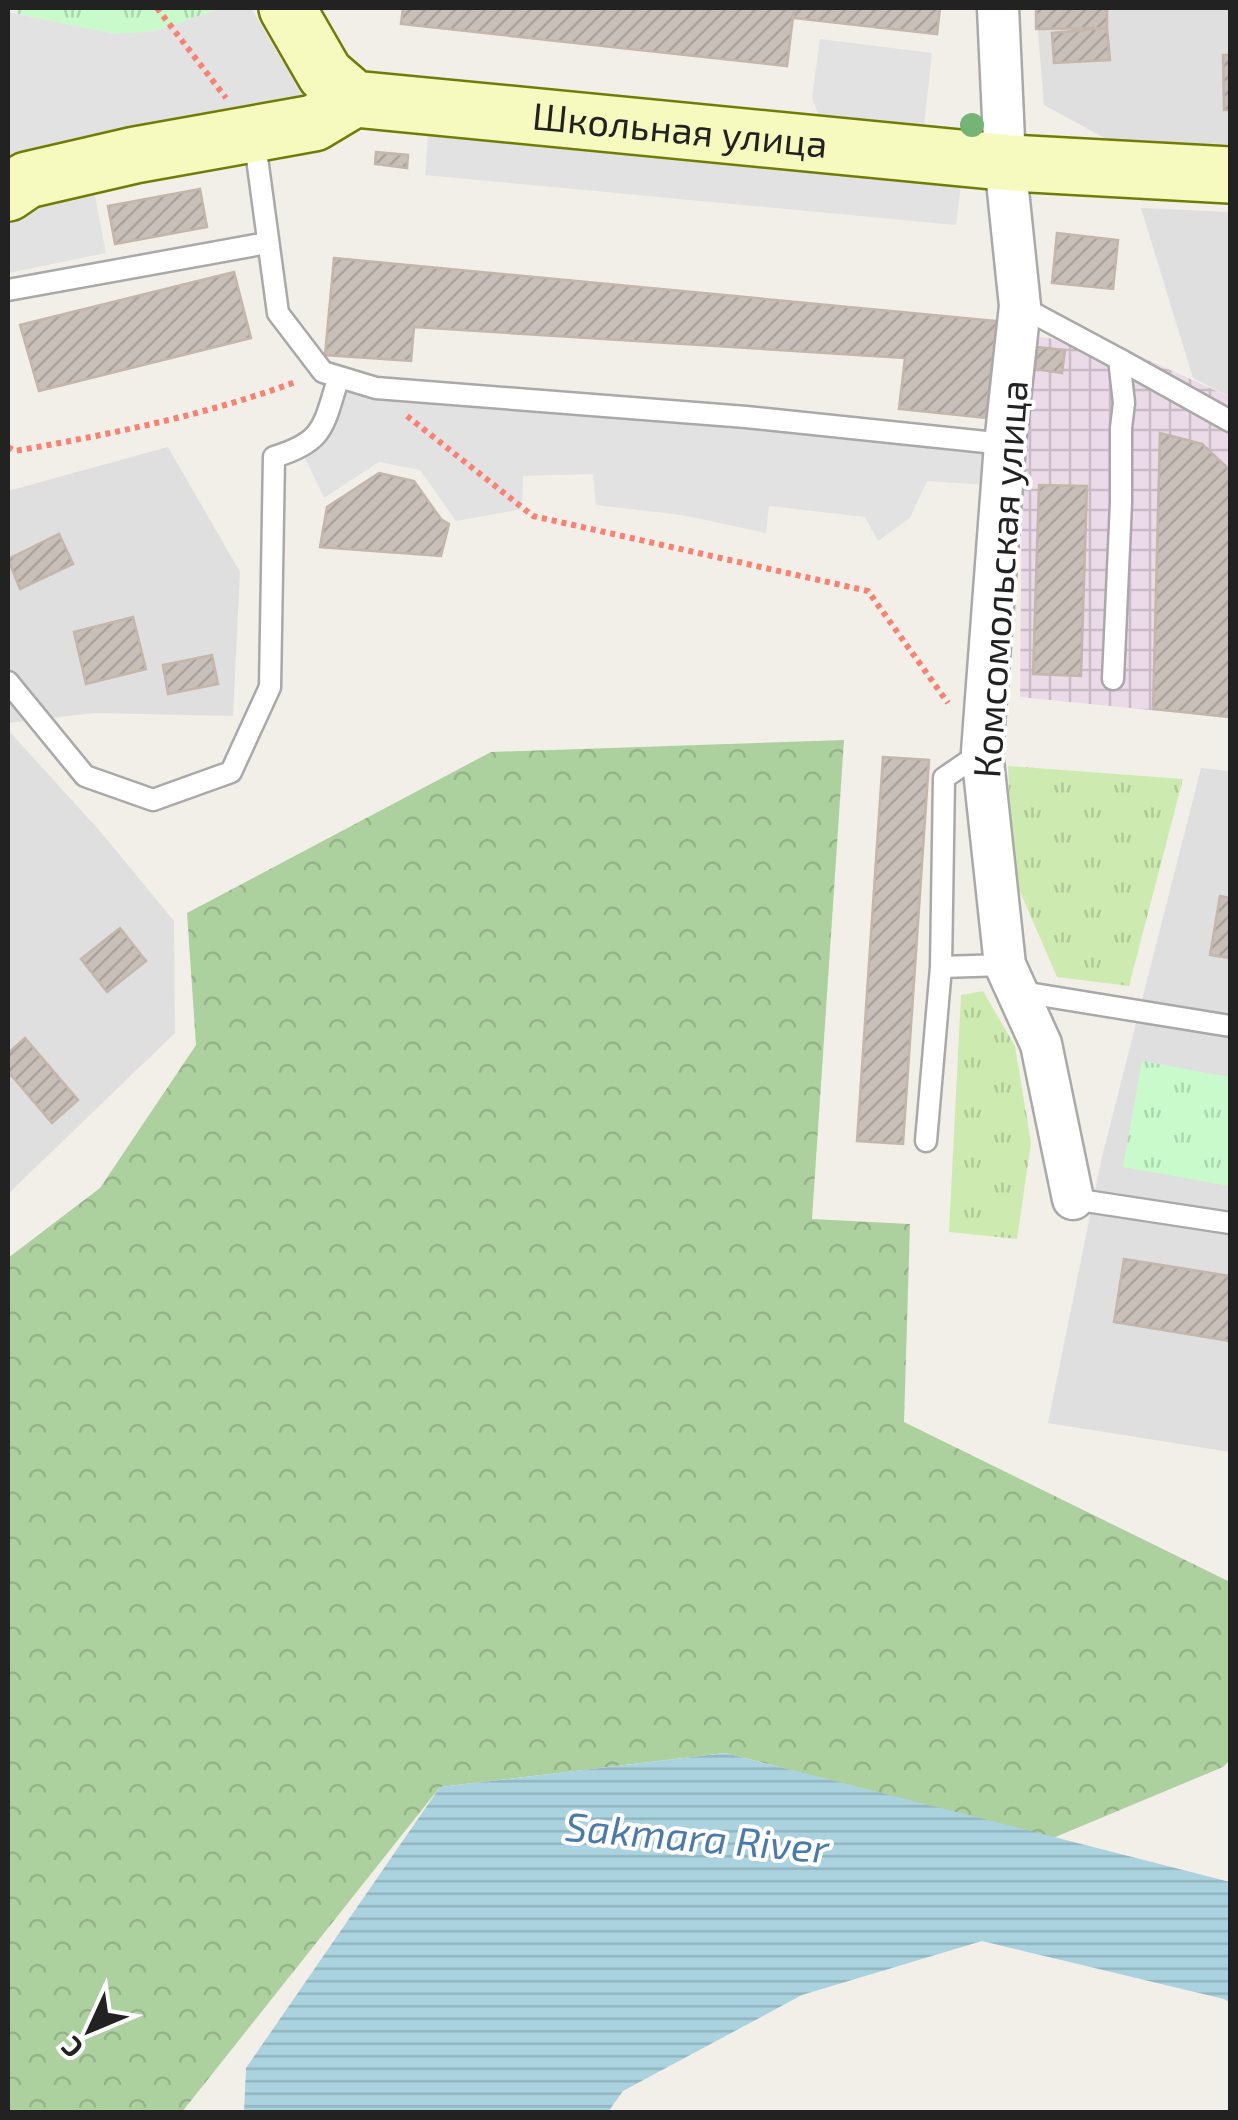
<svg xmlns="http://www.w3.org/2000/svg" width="1238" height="2120" font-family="'Exo 2',sans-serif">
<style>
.residential{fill:#e0dfdf}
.industrial{fill:url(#industrial-grid)}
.grass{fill:url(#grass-tufts)}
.forest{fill:url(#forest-crowns)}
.park{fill:url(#park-tufts)}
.parking{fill:#e2e2e2}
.water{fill:url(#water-rules)}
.building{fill:url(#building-hatch);stroke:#c4b6ab;stroke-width:2.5}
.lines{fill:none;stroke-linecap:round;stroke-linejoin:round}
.lane-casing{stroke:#a9a9a9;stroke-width:25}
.street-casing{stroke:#a9a9a9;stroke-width:45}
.secondary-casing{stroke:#707d05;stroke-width:60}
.path{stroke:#fa8072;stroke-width:6;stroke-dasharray:5 5;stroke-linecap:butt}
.lane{stroke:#fff;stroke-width:20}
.street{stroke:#fff;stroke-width:40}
.secondary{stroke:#f7fabf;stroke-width:55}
.tree{fill:#74b475}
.labels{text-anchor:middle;stroke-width:8;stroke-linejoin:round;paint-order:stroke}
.street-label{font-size:38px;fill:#222;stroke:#fff}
.water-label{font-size:40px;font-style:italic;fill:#4a7aab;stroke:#fff}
</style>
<defs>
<pattern id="industrial-grid" width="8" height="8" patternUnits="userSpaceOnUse" patternTransform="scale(2.5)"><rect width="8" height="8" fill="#ebdbe8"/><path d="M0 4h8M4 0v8" fill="none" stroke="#c9bcc7"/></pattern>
<pattern id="grass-tufts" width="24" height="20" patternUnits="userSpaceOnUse" patternTransform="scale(2.5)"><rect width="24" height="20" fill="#cdebb0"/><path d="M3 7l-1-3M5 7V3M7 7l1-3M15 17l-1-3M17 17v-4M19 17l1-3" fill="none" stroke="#b0c997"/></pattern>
<pattern id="forest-crowns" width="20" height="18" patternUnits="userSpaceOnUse" patternTransform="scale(2.5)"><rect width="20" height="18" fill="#add19e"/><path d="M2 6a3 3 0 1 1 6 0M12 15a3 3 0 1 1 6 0" fill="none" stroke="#95b388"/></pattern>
<pattern id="park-tufts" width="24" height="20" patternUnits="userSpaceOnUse" patternTransform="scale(2.5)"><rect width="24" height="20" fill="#c8facc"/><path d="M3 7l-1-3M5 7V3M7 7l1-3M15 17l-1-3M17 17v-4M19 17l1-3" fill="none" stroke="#acd6af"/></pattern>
<pattern id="water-rules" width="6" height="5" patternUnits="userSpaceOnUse" patternTransform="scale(2.5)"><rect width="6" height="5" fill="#aad3df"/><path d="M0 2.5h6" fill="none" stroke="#92b5bf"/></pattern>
<pattern id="building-hatch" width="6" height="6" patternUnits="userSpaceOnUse" patternTransform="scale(2.5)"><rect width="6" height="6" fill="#c7bfb8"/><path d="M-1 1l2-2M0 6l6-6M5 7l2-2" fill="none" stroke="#aba49e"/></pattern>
</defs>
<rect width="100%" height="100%" fill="#f2efe9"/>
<!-- residential -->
<path class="residential" d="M 1036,8 L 1230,8 L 1230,144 L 1112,142 L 1044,105 Z
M 1141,208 L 1230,212 L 1230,397 L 1193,378 Z
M 168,447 L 240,572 L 233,716 L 94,713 L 8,723 L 8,491 Z
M 8,730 L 99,830 L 174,921 L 175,1033 L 8,1194 Z
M 1201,768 L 1230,771 L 1230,1452 L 1048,1423 L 1101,1161 Z"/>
<!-- industrial -->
<path class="industrial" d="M 1030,336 L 1117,346 L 1230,397 L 1230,718 L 1020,697 L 1023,367 Z"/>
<!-- grass -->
<path class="grass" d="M 1008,766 L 1183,779 L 1129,986 L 1057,977 L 1012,873 Z
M 983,991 L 1015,1046 L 1031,1143 L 1017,1239 L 949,1232 L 961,995 Z"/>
<!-- forest -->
<path class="forest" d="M 844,740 L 812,1219 L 910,1224 L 904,1422 L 1230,1582 L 1230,1760 L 1223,1767 L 1053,1838 L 725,1753 L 440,1787 L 182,2112 L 8,2112 L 8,1258 L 100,1188 L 196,1045 L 187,913 L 491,752 Z"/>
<!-- park -->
<path class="park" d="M 16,8 L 222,8 L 156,31 L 115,34 L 18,14 Z
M 1142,1061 L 1230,1077 L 1230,1186 L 1123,1167 Z"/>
<!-- parking -->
<path class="parking" d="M 222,8 L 251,8 L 281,59 L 325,111 L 8,175 L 8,12 L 115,34 L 156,31 Z
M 820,39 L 932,53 L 923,135 L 821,123 L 812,97 Z
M 428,136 L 963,170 L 956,225 L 425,175 Z
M 94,191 L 106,253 L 8,273 L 8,224 L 25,205 Z
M 344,384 L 987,447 L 989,485 L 927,481 L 910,518 L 878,541 L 865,517 L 769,506 L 766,533 L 682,515 L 596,505 L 593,474 L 523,476 L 522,509 L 456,521 L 420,470 L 379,462 L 324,498 L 305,458 L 328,434 Z"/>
<!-- water -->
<path class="water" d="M 725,1753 L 1230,1882 L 1230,2003 L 1224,1999 L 982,1941 L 802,1995 L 623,2091 L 608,2112 L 244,2112 L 246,2068 L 440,1787 Z"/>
<!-- building -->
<path class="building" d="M 403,8 L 794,8 L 787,66 L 401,24 Z
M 794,8 L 940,8 L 937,34 L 793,18 Z
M 1036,8 L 1107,8 L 1107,28 L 1036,29 Z
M 1107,28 L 1110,60 L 1054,63 L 1052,33 Z
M 1223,55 L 1230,55 L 1230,110 L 1224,110 Z
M 376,152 L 408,155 L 407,168 L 375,164 Z
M 200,189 L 207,227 L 115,244 L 108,206 Z
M 1057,233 L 1118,240 L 1113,289 L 1052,283 Z
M 334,258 L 997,321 L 986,418 L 899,409 L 905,358 L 414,327 L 411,361 L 325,355 Z
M 234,272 L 251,338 L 39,391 L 20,325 Z
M 1037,347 L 1065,350 L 1062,373 L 1035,369 Z
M 1160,433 L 1202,444 L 1230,470 L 1230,717 L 1153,709 Z
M 379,473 L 414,481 L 441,519 L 449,524 L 441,556 L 320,547 L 327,507 Z
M 1039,485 L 1087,486 L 1081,676 L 1033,674 Z
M 59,534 L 73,564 L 20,589 L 8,559 Z
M 133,617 L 146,669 L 86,684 L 74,632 Z
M 212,655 L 218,684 L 168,694 L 163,665 Z
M 883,757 L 929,760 L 903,1144 L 857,1141 Z
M 1220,896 L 1230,898 L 1230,958 L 1210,955 Z
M 120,928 L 146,961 L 107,992 L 81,959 Z
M 25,1038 L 78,1100 L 52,1123 L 11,1075 L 8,1078 L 8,1053 Z
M 1124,1259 L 1230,1276 L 1230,1341 L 1114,1322 Z"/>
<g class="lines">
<!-- lane casing -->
<g class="lane-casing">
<path id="lane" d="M 254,136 L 278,313 L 323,372 L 376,388 L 746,417 L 1005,444
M 8,290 L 267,243
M 1020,306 L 1119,359 L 1124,403 L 1121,428 L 1121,503 L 1113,679
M 1119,359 L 1230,421
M 8,682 L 85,776 L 153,800 L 231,772 L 270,687 L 274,457 C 327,441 323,424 339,377
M 941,967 L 944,778 L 982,752
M 1016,991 L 1230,1026
M 926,1141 L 941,967 L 1005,965
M 1073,1199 L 1230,1223"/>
</g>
<!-- street casing -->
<g class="street-casing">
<path id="street" d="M 998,8 L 1005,162 L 1020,306 L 1005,444 L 982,752 L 1005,965 L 1041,1044 L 1073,1199"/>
</g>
<!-- secondary casing -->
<g class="secondary-casing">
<g id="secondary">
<path id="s1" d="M 287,8 L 325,74 L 354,99 L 1012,163 L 1230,175"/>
<path d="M 8,193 L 27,180 L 135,155 L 314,123 L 354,99"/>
</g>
</g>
<!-- path -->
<path class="path" d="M 157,8 L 226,98
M 407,416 L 533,516 L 868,591 L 948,703
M 8,447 L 15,451 C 111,434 207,415 298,381"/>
<!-- lane -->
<use href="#lane" class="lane"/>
<!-- street -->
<use href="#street" class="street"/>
<!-- secondary -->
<use href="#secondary" class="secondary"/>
</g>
<!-- trees -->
<circle class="tree" cx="972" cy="125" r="12"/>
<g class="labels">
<!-- street labels -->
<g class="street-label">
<text dy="13" stroke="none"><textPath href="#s1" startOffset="442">Школьная улица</textPath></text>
<text transform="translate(1001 579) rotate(-86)" y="13">Комсомольская улица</text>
</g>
<!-- water labels -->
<g class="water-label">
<text transform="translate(697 1838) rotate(5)" y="14">Sakmara River</text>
</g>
</g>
<!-- border -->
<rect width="1238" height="2120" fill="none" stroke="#222222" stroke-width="20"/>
<!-- north arrow -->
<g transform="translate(90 2030) rotate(226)" stroke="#ffffff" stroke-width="8" paint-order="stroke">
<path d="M0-8L18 38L0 25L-18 38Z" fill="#222222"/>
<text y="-15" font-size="28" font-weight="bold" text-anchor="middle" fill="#222222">С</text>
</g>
</svg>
